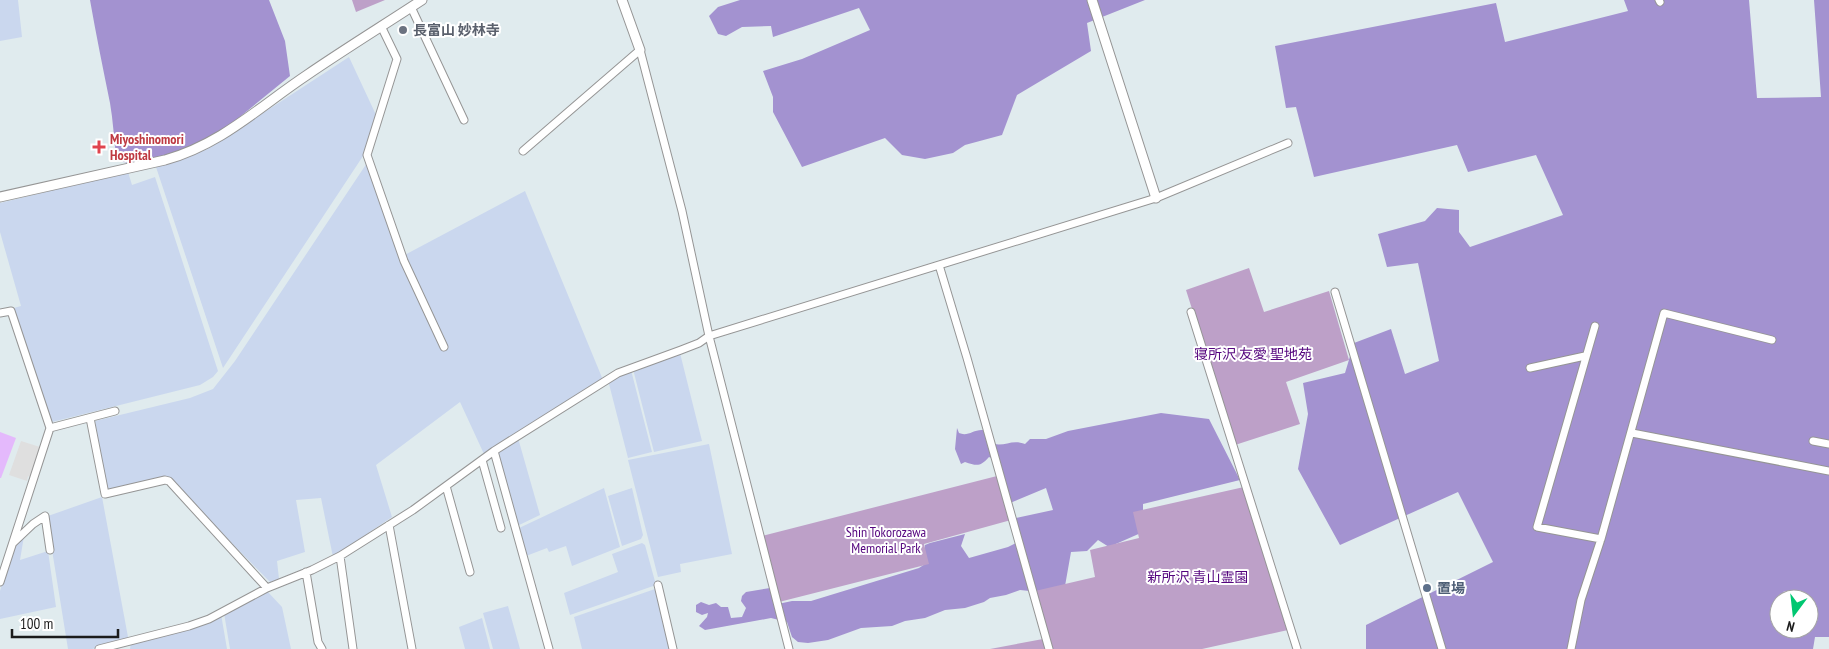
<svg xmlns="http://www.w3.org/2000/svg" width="1829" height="649" font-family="'PT Sans Narrow','Noto Sans JP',sans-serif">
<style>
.farmland{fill:#cad7ee}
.forest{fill:#a392d0;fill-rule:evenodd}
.cemetery{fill:#bda0c8}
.park{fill:#e4b9fc}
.parking{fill:#dfdfdf}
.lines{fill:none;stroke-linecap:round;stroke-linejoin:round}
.minor-casing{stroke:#959595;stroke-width:9}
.tertiary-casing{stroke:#959595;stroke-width:11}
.minor{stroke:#fff;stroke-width:7}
.tertiary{stroke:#fff;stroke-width:9}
.worship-dot{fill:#6b7280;stroke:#fff;stroke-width:2}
.health-dot{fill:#e0444e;stroke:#fff;stroke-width:2}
.service-dot{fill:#5c6f8a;stroke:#fff;stroke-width:2}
.labels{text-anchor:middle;stroke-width:4;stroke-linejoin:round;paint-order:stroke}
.worship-label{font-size:14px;font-weight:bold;fill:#5b616d;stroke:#fff;text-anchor:start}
.health-label{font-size:14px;font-weight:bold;fill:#be3a42;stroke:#fff;text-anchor:start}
.park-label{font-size:14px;fill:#54057e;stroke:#fff}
.service-label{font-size:14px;font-weight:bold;fill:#4e5e75;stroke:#fff;text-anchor:start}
</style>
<rect width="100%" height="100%" fill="#e0ebee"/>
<!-- farmland -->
<path class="farmland" d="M 0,0 L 18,0 L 22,37 L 0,41 Z
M 349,57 L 377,117 L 365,153 L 223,368 L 156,167 L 208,149 Z
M 367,163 L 399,258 L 525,191 L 603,380 L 484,454 L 460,402 L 376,465 L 392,517 L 333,557 L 321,498 L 296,500 L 305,552 L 277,561 L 279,579 L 270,582 L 166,476 L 107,490 L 95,421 L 190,398 L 213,389 L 235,361 Z
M 128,172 L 132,185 L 155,177 L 218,371 L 213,377 L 200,385 L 52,422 L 14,308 L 21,306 L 0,232 L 0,203 Z
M 680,353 L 702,441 L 654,452 L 633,369 Z
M 631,370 L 652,452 L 628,458 L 609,384 L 610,380 Z
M 518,438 L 540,515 L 517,526 L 497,451 Z
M 709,444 L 732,554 L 680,564 L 681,572 L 658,577 L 628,460 Z
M 604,488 L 620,547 L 572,566 L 566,546 L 549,552 L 547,548 L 526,556 L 517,529 Z
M 632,488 L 643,535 L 641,539 L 622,546 L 608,496 Z
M 102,497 L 128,637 L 126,640 L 92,649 L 68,649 L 47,519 L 48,516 Z
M 24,536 L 20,560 L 48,551 L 56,607 L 0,619 L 0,591 L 14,547 Z
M 642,543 L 645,545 L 656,585 L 570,615 L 564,593 L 618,572 L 612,554 Z
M 655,589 L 657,590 L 672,649 L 582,649 L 574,617 Z
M 267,591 L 282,607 L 291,649 L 230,649 L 224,613 Z
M 508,606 L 520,649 L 493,649 L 483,613 Z
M 221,614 L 227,649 L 130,649 L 131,643 Z
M 482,618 L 490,649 L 465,649 L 459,627 Z"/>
<!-- forest -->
<path class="forest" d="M 90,0 L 269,0 L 285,41 L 290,76 L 225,129 L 188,150 L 136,164 L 124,162 L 116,156 C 114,139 113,120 110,103 C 103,69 96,34 90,0 Z
M 740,0 L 1145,0 L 1087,23 L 1091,51 L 1017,95 L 1002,135 L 965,145 L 953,153 L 925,159 L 902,155 L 885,138 L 802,167 L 773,112 L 773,97 L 763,71 L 802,59 L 870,30 L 859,8 L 773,37 L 771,26 L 742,27 L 726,36 L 718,34 L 709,16 L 718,7 Z
M 1624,0 L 1749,0 L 1757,98 L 1821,97 L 1814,0 L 1829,0 L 1829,637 L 1815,637 L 1813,649 L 1366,649 L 1366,625 L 1493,562 L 1458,492 L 1340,545 L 1298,469 L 1308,414 L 1303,383 L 1345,373 L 1354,343 L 1391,329 L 1405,374 L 1439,361 L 1418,263 L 1387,267 L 1378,234 L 1425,221 L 1437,208 L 1459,210 L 1459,232 L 1470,247 L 1563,215 L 1536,155 L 1468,172 L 1457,145 L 1314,177 L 1296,107 L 1286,108 L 1275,46 L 1496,3 L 1505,42 L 1628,11 ZM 1779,599 L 1809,599 L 1809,629 L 1779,629 Z
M 1161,413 L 1209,419 L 1240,480 L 1143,504 L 1143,532 L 1109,547 L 1098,540 L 1087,551 L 1071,552 L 1065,586 L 1039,592 L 1020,590 L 1006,595 L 990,598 L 984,602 L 965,608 L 945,610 L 925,618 L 905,621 L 892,626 L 861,628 L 828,640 L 808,643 L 798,642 L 792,637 L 787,622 L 771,618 L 705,630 L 699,626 L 707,617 L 708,613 L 702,615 L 696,612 L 696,605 L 701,602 L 709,605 L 716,603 L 721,607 L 728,607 L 731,618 L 742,617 L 746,608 L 741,601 L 742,596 L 746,592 L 770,588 L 778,604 L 792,601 L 811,601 L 919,568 L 925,564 L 925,545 L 930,543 L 965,534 L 961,546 L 969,558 L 1008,547 L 1016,543 L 1016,518 L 1053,510 L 1046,488 L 1010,503 L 998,461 L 989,457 C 980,467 977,466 965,462 L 961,464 L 955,449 L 957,428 L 959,433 C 968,437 974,429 983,430 L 988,442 C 1004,449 1010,438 1025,444 L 1030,439 L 1046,439 L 1068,431 Z"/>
<!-- cemetery -->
<path class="cemetery" d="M 352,0 L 385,0 L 356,12 Z
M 1249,268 L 1264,312 L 1329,291 L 1349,360 L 1286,382 L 1300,424 L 1235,445 L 1186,290 Z
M 997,476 L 1011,520 L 924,544 L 929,564 L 779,602 L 762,536 Z
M 1244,487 L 1288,630 L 1202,649 L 1052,649 L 1035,591 L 1095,577 L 1090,550 L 1139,538 L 1133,512 Z
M 1043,639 L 1046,649 L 990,649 Z"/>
<!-- park -->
<path class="park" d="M 0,432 L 16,438 L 1,478 L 0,478 Z"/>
<!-- parking -->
<path class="parking" d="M 21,441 L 40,447 L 30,477 L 28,476 L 27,481 L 9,475 Z"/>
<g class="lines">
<!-- minor casing -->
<g class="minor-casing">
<path id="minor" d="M 1659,0 L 1660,2
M 411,7 L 464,120
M 381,26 L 397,59 L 367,155 L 404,261 L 444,347
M 523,151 L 640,50 L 682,211 L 709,336 L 789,649
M 939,265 L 967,358 L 1049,649
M 1335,292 L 1442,649
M 1191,312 L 1297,649
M 0,313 L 11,311 L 50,428 L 0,582
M 1595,326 L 1537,527 L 1601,539
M 1530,368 L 1585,356
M 90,418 L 105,494 L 165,480 L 169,481 L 267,588
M 50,428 L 115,411
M 1632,433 L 1829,471
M 1813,441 L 1829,444
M 494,451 L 549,649
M 482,460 L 501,528
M 446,486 L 470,572
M 389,525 L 412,649
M 13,543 L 33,524 L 45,516 L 50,550
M 340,556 L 353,649
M 306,572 L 318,642 L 322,649
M 658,585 L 673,649
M 99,649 L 189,626 L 209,619 L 267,588 L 312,570 L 340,556 L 413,510 L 494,451 L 618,373 L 681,350 L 699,343 L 709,336 L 1156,198 L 1288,143
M 1571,649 L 1581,600 L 1601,539 L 1664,313 L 1772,340"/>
</g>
<!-- tertiary casing -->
<g class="tertiary-casing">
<path id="tertiary" d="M 622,0 L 640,50
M 1092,0 L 1156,198
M 0,197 L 165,160 C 222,144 259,107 307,75 C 345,49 384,25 422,0"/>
</g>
<!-- minor -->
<use href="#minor" class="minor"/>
<!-- tertiary -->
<use href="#tertiary" class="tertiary"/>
</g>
<!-- markers -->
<circle class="worship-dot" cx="403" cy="30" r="5"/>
<path class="health-dot" d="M96.5 139.5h5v5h5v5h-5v5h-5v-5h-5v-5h5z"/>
<circle class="service-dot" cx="1427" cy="588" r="5"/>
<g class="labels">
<!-- worship labels -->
<g class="worship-label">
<text x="413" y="35">長富山 妙林寺</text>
</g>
<!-- health labels -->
<g class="health-label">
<text x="110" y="144">Miyoshinomori<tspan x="110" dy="16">Hospital</tspan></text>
</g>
<!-- park labels -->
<g class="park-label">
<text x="1253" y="359">寝所沢 友愛 聖地苑</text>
<text x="886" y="537">Shin Tokorozawa<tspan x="886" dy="16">Memorial Park</tspan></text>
<text x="1198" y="582">新所沢 青山霊園</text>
</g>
<!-- service labels -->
<g class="service-label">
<text x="1437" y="593">置場</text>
</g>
</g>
<!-- north arrow -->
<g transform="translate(1794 614) rotate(195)"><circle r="24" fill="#ffffff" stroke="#a4a4a4"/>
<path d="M0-4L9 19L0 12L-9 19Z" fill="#00c771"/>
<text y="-8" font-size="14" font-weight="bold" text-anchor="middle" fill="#1b1b1b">N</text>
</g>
<!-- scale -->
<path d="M12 629v8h106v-8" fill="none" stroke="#1b1b1b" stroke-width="2.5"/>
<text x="20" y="629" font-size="15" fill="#1b1b1b" stroke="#ffffff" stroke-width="4" paint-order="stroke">100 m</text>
</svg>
